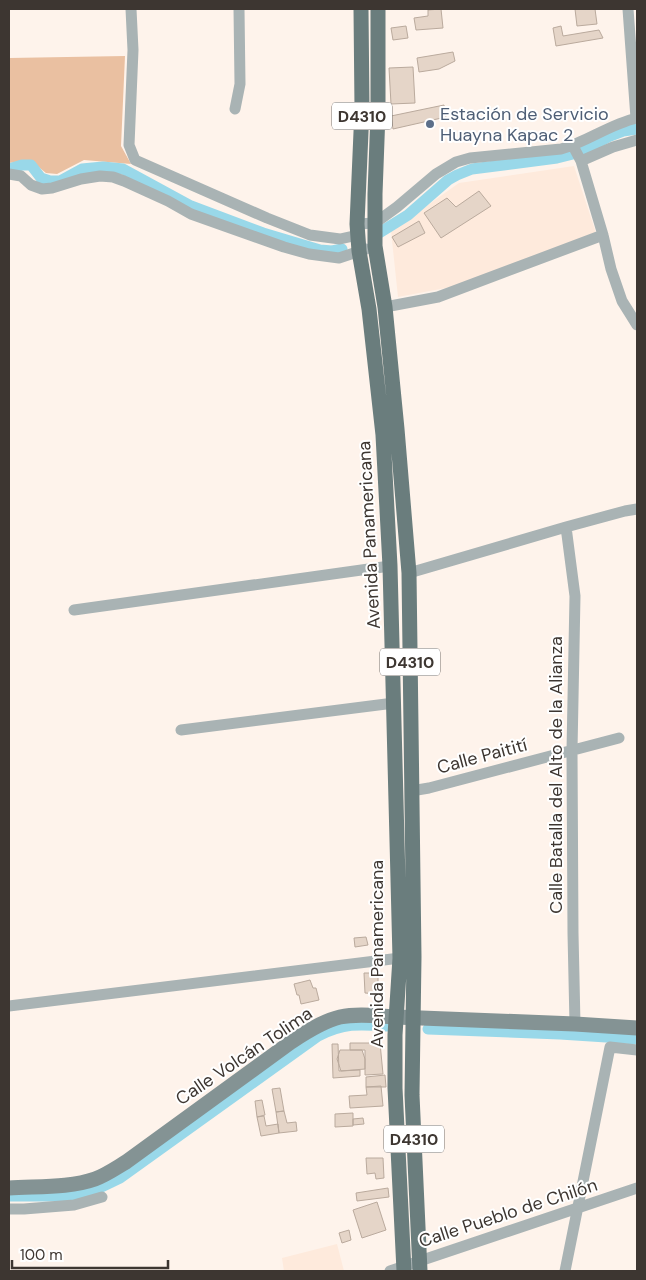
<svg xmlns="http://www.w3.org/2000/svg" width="646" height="1280" font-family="'DM Sans',sans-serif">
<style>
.built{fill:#feeadc}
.green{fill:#eac0a1}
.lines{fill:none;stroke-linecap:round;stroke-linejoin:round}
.canal{stroke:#99d8e9;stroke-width:11}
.building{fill:#e5d5c8;stroke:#baaa9d}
.street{stroke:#a9b3b4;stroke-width:11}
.secondary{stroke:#849394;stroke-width:15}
.primary{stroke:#6a7d7d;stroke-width:15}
.service-dot{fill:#5c6f8a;stroke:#fff;stroke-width:2}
.labels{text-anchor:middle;stroke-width:4;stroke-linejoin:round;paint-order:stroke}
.shield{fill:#fff;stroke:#77726f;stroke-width:1}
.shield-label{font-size:16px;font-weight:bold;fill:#3d3631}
.service-label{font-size:18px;fill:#4e5e75;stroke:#fff;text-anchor:start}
.street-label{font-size:18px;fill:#3d3631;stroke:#fff}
</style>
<rect width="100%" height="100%" fill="#fef3eb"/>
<!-- built -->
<path class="built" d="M 574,166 L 596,233 L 451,287 L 398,297 L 391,231 L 459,183 Z
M 337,1244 L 344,1271 L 284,1271 L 282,1258 Z"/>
<!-- green -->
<path class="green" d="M 125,56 L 121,146 L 131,164 L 84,160 L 57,174 L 46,173 L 30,160 L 9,163 L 9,58 Z"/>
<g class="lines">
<!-- canal -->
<path class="canal" d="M 9,169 L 22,165 L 31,165 L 41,178 L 50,181 L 60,181 L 82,169 L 103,167 L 123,169 L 191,206 L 263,233 L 320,250 L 332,251 L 342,249
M 379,233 L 408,215 L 448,180 L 457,175 L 472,169 L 557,158 L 581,152 L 610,136 L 623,131 L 637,129
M 428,1029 L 560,1034 L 637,1039
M 9,1196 L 65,1196 L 85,1193 L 95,1190 L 120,1178 L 318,1036 C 344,1023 358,1024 387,1026"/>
</g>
<!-- building -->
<path class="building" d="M 441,9 L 443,28 L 416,30 L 414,18 L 428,16 L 428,10 Z
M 575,9 L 595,9 L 597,24 L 577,26 Z
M 406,26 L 408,38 L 393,40 L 391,28 Z
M 561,26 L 563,36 L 599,30 L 603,38 L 556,46 L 553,28 Z
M 453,52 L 455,61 L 439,69 L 419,72 L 417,58 Z
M 413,67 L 415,103 L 391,104 L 389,68 Z
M 444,105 L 446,117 L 393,129 L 391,116 Z
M 479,191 L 491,206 L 441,238 L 424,213 L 447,198 L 456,207 Z
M 419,221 L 425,233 L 398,247 L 392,237 Z
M 366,937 L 368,945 L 355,947 L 354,938 Z
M 364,973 L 378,973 L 378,994 L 365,993 Z
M 310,980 L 313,988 L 316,988 L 319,1000 L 301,1004 L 299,995 L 297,995 L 294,984 Z
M 350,1043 L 380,1043 L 383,1074 L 365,1075 L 365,1050 L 350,1050 Z
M 332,1044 L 338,1044 L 339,1071 L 360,1070 L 360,1076 L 333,1078 Z
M 340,1050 L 362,1050 L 365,1059 L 365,1069 L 341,1071 L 337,1059 Z
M 385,1075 L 386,1087 L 366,1087 L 366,1077 Z
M 381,1086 L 383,1106 L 350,1108 L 349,1096 L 367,1095 L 366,1087 Z
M 280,1088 L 284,1111 L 276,1112 L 272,1089 Z
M 262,1100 L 265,1115 L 257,1117 L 255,1101 Z
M 284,1111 L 287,1123 L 296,1122 L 297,1131 L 279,1133 L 276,1112 Z
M 353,1113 L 353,1126 L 335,1127 L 335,1114 Z
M 264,1116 L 266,1126 L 278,1124 L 279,1133 L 261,1136 L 257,1117 Z
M 363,1118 L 364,1124 L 353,1125 L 353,1119 Z
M 366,1158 L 383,1158 L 384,1178 L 376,1179 L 375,1173 L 367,1174 Z
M 388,1188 L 389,1197 L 357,1201 L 356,1193 Z
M 377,1202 L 386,1230 L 362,1238 L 353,1210 Z
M 349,1230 L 351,1240 L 342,1243 L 339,1233 Z"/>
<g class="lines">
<!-- street -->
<path class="street" d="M 131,9 L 133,50 L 129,145 L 135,160 L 267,218 L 310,235 L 340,239 L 358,235
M 628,9 L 636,118
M 235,109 L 240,84 L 239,9
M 573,146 L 581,161 L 603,235 L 611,269 L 622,301 L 637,325
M 581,161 L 613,147 L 637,140
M 9,174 L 21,176 L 31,185 L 42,189 L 52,188 L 81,179 L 100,176 L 113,177 L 124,181 L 168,201 L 191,214 L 284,247 L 309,254 L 339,258 L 366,249
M 357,224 L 375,223 L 397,207 L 436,174 L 456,162 L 470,158 L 561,149 C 587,142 610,124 637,118
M 385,307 L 438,297 L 603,235
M 566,527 L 575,596 L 572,750 L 573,933 L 575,1024
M 409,573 L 566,527 L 625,511 L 637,509
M 74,610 L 390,566
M 181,730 L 394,703
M 411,791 L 429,788 L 619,738
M 9,1006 L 400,958
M 9,1209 L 24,1209 L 74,1205 L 102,1197
M 390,1271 L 637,1188
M 565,1271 L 610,1047 L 637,1050"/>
<!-- secondary -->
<path class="secondary" d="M 9,1188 C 35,1186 70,1188 95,1179 C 106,1175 116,1168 126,1162 L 291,1042 C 306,1032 323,1021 340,1017 C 358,1013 378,1016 396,1017 L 575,1024 L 637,1028"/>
<!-- primary -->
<path class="primary" d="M 361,9 L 362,109 L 357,224 L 359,251 L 369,309 L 383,435 L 390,566 L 400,958 L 395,1035 L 395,1088 L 404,1271
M 378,9 L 378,113 L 375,194 L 375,246 L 385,307 L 397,429 L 409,573 L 414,957 L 412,1095 L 420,1271"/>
</g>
<!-- markers -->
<circle class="service-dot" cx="430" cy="124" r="5"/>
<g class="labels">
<!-- shield labels -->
<g class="shield">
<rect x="332" y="102.5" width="60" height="27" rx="4"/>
<rect x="380" y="648.5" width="60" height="27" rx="4"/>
<rect x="384" y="1125.5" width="60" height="27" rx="4"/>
</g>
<g class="shield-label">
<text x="362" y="122">D4310</text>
<text x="410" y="668">D4310</text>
<text x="414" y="1145">D4310</text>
</g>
<!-- service labels -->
<g class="service-label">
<text x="440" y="120">Estación de Servicio<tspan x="440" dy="21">Huayna Kapac 2</tspan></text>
</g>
<!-- street labels -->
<g class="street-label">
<text transform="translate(369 535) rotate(-93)" y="6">Avenida Panamericana</text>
<text transform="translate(482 756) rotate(-15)" y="6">Calle Paitití</text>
<text transform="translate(556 775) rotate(-90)" y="6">Calle Batalla del Alto de la Alianza</text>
<text transform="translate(377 954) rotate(-90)" y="6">Avenida Panamericana</text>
<text transform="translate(244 1056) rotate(-34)" y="6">Calle Volcán Tolima</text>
<text transform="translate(508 1213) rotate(-18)" y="6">Calle Pueblo de Chilón</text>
</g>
</g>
<!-- border -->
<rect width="646" height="1280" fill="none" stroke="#3d3631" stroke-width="20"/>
<!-- scale -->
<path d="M12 1260v8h156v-8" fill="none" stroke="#3d3631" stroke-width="2.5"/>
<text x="20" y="1260" font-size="15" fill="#3d3631" stroke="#ffffff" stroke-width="4" paint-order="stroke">100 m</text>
</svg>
